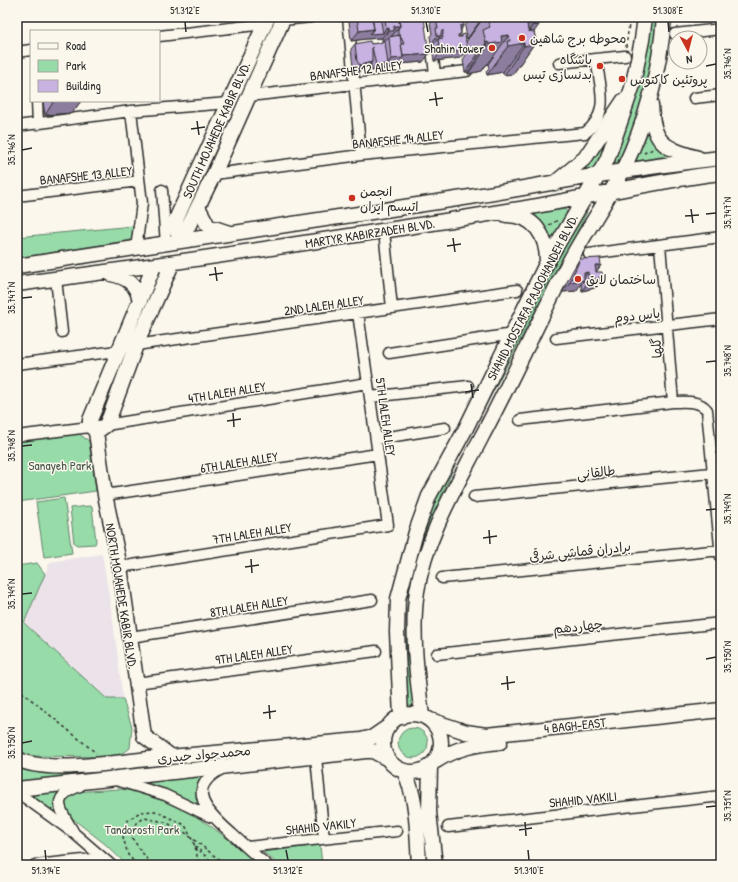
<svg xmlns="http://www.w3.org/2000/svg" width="738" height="882" font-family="'Patrick Hand','Playpen Sans Arabic',sans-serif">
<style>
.built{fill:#ece2e9}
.green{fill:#97dba8;stroke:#61836a}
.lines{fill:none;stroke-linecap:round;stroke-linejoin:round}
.street-casing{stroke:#2b2b2b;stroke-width:13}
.secondary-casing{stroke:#2b2b2b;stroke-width:17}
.path{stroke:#2b2b2b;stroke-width:1.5;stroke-dasharray:3 3;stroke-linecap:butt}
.street{stroke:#fbf7ec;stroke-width:10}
.secondary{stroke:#fbf7ec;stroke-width:14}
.wall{fill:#ac99c2;stroke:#2b2b2b}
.shaded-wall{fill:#8c7d9e;stroke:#2b2b2b}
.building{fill:#c8b2e1;stroke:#2b2b2b}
.ticks{fill:none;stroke:#2b2b2b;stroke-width:1.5}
.poi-dot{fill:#c8321e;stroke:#fbf7ec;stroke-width:1.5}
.labels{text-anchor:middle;stroke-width:3;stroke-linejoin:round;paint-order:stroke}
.poi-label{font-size:13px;fill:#2b2b2b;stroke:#fbf7ec;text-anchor:start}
.street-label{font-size:13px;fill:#2b2b2b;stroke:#fbf7ec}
.park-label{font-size:13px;fill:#46574a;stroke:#fbf7ec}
.neatline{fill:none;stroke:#2b2b2b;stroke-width:1.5}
.ticks-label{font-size:10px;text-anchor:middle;fill:#2b2b2b}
</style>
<rect width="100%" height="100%" fill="#fbf7ec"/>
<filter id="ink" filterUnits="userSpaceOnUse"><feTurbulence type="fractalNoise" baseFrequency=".025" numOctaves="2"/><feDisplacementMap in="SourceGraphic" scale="8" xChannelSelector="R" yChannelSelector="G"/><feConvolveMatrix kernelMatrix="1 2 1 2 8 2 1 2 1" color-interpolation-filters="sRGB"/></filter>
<g filter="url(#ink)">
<!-- built -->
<path class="built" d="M 102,554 L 113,620 L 123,699 L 107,699 L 24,622 L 50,562 Z"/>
<!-- green -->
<path class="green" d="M 651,17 L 658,17 L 650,73 L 635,129 L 619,162 L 616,163 L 614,158 Z
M 646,121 L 677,154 L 631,162 Z
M 611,132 L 596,168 L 569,175 Z
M 565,209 L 567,212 L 550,245 L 527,215 Z
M 583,210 L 587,212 L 580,226 L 457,460 L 441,497 L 421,551 L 416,707 L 410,709 L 407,707 L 406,637 L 410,596 L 414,568 L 436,496 L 486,396 L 554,268 L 570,232 Z
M 133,226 L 132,240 L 17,258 L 17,237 Z
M 76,432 L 89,441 L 96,491 L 17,502 L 17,441 Z
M 64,498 L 72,553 L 44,557 L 36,502 Z
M 89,506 L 92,507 L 96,541 L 95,544 L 77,545 L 74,543 L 70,508 Z
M 37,563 L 45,574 L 24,623 L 107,699 L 123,699 L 132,727 L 130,748 L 125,752 L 111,757 L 29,756 L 17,747 L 17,566 Z
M398 743a15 15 0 1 1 30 0a15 15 0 1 1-30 0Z
M 362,743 L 363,749 L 17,783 L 17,762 L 106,769 L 142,768 Z
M 206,774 C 196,788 194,797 204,811 L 137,784 Z
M 119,789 C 173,794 219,829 258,865 L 127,865 L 105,844 L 68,815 L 64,801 L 75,792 Z
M 62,790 L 65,825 L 28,794 Z
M 320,845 L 322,865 L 279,865 L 263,852 Z"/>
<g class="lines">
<!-- street casing -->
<g class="street-casing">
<path id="street" d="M 348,17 L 361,155
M 428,17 L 435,74
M 283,20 L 311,17
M 675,34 L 721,29
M 159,36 L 265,24
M 17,52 L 31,50
M 596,59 L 625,56
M 249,96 L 467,71
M 694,98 L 721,95
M 37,101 L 38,124
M 131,111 L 142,203 L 136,249
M 17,126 L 131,111 L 228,103
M 214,174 L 361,155 L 585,133 C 611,113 600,87 596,59 L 559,63
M 162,190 L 166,244
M 17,196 L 139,181
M 384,231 L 392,308
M 660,245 L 673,402
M 589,254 L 721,237
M 56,279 L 62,332
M 556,338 L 721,319
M 136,345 L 517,290
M 389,353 L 513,334
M 17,364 L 117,351
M 370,397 L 468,386
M 520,420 L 673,402 C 686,402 699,400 707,410 L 721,557
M 17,436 L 106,425 L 368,383
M 376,439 L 445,428
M 105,495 L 378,454
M 474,497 L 721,472
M 120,567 L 388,525 L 358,313
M 442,578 L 721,550
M 130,637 L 372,600
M 437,654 L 721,623
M 136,683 L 376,651
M 316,757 L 324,839
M 224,768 C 182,788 208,813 232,834 C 244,845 255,855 267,865
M 116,780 L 165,795 L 211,817
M 17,792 L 75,834 L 111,865
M 448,827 L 721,796
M 74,833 C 62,811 47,798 80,786
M 247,847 L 397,831
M 35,865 L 103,858"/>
</g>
<!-- secondary casing -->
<g class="secondary-casing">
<path id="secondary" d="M 651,105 C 653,143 663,148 698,158
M 555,183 L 585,158 L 624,100
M 198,207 L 208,226 L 229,233
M 506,215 C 535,215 547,236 547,262
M 176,219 L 176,230 L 180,233 L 185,233 L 214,174 L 284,17
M 173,226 L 268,17
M 17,266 C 168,244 319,221 470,197 C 554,183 637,167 721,158
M 111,274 C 127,277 137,284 140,301
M 17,284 C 183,262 348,237 513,210 C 582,199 651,181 721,173
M 96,432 L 106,425 L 110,416 L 136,345 L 172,264
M383 743a29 29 0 1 1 58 0a29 29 0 1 1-58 0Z
M 422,716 C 417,677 411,630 417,591 C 426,536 456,487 481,438 C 511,382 537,324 566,268 C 583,235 606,203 623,170 C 646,122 660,70 664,17
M 401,717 L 397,632 L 398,599 L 416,532 L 429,496 L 466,428 L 547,262 L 607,160 L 632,88 L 642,40 L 645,17
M 430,720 L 466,732 L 486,735 L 721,710
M 144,736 L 120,567 L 105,495 L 96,432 L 90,425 L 90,420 L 154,266
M 144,736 L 172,757
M 17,759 C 49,775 122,761 158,758 C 226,752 293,746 361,740 L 373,737 L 389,726
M 436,761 C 455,748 477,744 500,742
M 430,766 L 429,812 L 435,865
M 404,771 C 418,799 417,835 419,865
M 17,789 L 366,751 L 373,751 L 388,759"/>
</g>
<!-- path -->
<path class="path" d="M 626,47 L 630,17
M 644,153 L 653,149
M 549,225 L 558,220
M 17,688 L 96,753
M 195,846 L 215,865
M 137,865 L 128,855 L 123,837 L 126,822 L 140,812 L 155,811 L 185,825 L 195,846 L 199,865
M 151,865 L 132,838 L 133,826 L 144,818 L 165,822 L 183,831 L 226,865"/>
<!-- street -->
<use href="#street" class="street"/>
<!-- secondary -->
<use href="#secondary" class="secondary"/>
</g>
<!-- wall -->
<path class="wall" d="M 352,17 L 398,17 L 399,19 L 423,62 L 399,64 L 396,68 L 372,71 L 371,64 L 368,67 L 357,71 L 353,67 L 351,49 L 355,44 L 371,44 L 385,42 L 382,42 L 382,38 L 366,39 L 351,41 L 349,21 Z
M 435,17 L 463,17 L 461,31 L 461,34 L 459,37 L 461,37 L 462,35 L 466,42 L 468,39 L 467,39 L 465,26 L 471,17 L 538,17 L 534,32 L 536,41 L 513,74 L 504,75 L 503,72 L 487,75 L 486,71 L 489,68 L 488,64 L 486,65 L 482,71 L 468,74 L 468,72 L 465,72 L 463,60 L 468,52 L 467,50 L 461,58 L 434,61 L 432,47 L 434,44 L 431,44 L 430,36 L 432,34 L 430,24 Z
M 43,101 L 81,101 L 72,113 L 45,115 Z
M 580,259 L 601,265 L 596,272 L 603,277 L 595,288 L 582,291 L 581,284 L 576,291 L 562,292 L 573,270 Z"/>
<!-- shaded-wall -->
<path class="shaded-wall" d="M 483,17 L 484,17 L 468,39 L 467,39 Z
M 534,23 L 519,44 L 522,43 L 534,25 L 539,25 L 524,46 L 524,43 L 503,72 L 487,75 L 508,46 L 527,24 Z
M 464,25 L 459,33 L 460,26 Z
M 394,26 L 400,26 L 392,36 L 389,37 L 385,42 L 382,42 L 389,31 Z
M 386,28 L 389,28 L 382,38 L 366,39 L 351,41 L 359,31 L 374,29 L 383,33 Z
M 443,30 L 438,36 L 441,36 L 438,40 L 438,39 L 434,44 L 431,44 L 437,36 Z
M 509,35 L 488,64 L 486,65 L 482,71 L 468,74 L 489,44 L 501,36 Z
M 536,41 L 513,74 L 504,75 L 524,46 L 533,42 Z
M 488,42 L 468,72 L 465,72 L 486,43 Z
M 467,50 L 461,58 L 434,61 L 440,53 Z
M 429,54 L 423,62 L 399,64 L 396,68 L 384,69 L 391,59 L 401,56 Z
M 372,62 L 368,67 L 357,71 L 360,65 Z
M 388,64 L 384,69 L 372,71 L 376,65 Z
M 54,101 L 81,101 L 72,113 L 45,115 Z
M 595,265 L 601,265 L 594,275 L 588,276 Z
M 588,272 L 582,281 L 584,280 L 576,291 L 562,292 L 570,282 L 584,273 Z
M 603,277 L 595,288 L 582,291 L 589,280 Z"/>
<!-- building -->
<path class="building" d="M 357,17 L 372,17 L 374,29 L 359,31 Z
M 372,17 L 380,17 L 383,33 L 370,34 L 374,29 Z
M 385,17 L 398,17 L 400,26 L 394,26 L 394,31 L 389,31 L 389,28 L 386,28 Z
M 435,17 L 463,17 L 464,25 L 460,26 L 461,34 L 458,35 L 458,37 L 462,37 L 462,35 L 465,34 L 467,50 L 440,53 L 438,39 L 443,38 L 442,35 L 443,35 L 443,30 L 441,32 L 441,36 L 437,36 L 436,28 L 438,28 Z
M 486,17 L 538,17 L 539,25 L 534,25 L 534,23 L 527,24 L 528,31 L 534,32 L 536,41 L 533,42 L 534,44 L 524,46 L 524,43 L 508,46 L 507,41 L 510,41 L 509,35 L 501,36 L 502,42 L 489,44 L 488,42 L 486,43 L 483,30 L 490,27 Z
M 424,18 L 429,54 L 403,56 L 401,44 L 404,44 L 402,39 L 401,38 L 400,35 L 398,36 L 398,29 L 400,26 L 399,19 Z
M 400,35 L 403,58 L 391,59 L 389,37 Z
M 370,41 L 371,44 L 385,42 L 388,64 L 376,65 L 372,47 L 372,62 L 360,65 L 357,61 L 355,44 Z
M 600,258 L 601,265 L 595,265 L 596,272 L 602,272 L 603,277 L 589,280 L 588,272 L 584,273 L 584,280 L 570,282 L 580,259 Z"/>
</g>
<!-- ticks -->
<path class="ticks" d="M 185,22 L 186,32M 426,22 L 428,32M 668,22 L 669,32M 706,66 L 716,64M 435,92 L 437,106M 429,100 L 443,98M 197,121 L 199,135M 191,129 L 205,127M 22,150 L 32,148M 691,209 L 693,223M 706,214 L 716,213M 685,216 L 699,215M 453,238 L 455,252M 447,246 L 461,244M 215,267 L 217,281M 209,275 L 223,273M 22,298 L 32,297M 706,362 L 716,361M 471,384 L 473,398M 465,392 L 479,390M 233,413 L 234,427M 227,421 L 241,419M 22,446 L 32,445M 706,510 L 716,509M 489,530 L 490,544M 483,538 L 497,536M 251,559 L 252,573M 245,567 L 259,565M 22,594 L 32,593M 706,659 L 716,657M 507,676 L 508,690M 501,684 L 515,682M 269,705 L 270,719M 263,713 L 276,711M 22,743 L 32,741M 706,807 L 716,806M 525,822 L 526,836M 519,830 L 532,828M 45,850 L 46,860M 286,850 L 288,860M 528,850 L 529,860"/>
<!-- markers -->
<g class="poi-dot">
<circle cx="522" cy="38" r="4"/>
<circle cx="492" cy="48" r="4"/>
<circle cx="600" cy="66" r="4"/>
<circle cx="622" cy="79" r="4"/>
<circle cx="352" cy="198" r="4"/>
<circle cx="578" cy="279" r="4"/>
</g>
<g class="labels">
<!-- poi labels -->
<g class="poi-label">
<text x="530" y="43">محوطه برج شاهین</text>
<text x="484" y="53" text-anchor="end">Shahin tower</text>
<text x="592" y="64" text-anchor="end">باشگاه<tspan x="592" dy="15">بدنسازی تیس</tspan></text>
<text x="630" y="84">پروتئین کاکتوس</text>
<text x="360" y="196">انجمن<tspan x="360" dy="15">اتیسم ایران</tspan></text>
<text x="586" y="284">ساختمان لایق</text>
</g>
<!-- street labels -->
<g class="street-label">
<text transform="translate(356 70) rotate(-7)" y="5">BANAFSHE 12 ALLEY</text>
<text transform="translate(216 130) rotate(-66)" y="5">SOUTH MOJAHEDE KABIR BLVD.</text>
<text transform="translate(398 139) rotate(-6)" y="5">BANAFSHE 14 ALLEY</text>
<text transform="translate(86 175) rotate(-6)" y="5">BANAFSHE 13 ALLEY</text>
<text transform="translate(370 233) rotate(-9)" y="5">MARTYR KABIRZADEH BLVD.</text>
<text transform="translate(532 297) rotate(-63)" y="5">SHAHID MOSTAFA PAJOOHANDEH BLVD.</text>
<text transform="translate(324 305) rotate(-8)" y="5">2ND LALEH ALLEY</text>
<text transform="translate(637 315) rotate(-6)" y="5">یاس دوم</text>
<text transform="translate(656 348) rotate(-94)" y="5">گلها</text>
<text transform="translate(227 392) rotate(-9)" y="5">4TH LALEH ALLEY</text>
<text transform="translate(386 417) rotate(82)" y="5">5TH LALEH ALLEY</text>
<text transform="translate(239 462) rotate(-9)" y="5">6TH LALEH ALLEY</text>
<text transform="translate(596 472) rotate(-6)" y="5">طالقانی</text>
<text transform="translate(252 533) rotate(-9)" y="5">7TH LALEH ALLEY</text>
<text transform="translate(580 551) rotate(-6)" y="5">برادران قماشی شرقی</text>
<text transform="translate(122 596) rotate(81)" y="5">NORTH MOJAHEDE KABIR BLVD.</text>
<text transform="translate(249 606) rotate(-9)" y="5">8TH LALEH ALLEY</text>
<text transform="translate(578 626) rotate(-6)" y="5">چهاردهم</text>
<text transform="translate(254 654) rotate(-8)" y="5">9TH LALEH ALLEY</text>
<text transform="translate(575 725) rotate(-6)" y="5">4 BAGH-EAST</text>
<text transform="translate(204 754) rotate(-5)" y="5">محمدجواد حیدری</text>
<text transform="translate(583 799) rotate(-6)" y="5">SHAHID VAKILI</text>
<text transform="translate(321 826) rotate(-6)" y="5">SHAHID VAKILY</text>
</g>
<!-- park labels -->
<g class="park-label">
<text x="60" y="470">Sanayeh Park</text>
<text x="142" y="834">Tandorosti Park</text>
</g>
</g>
<!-- margin -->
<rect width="738" height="882" fill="none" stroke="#fbf7ec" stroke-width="44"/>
<!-- legend -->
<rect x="30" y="30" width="130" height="72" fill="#fbf7ec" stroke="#a8a59f"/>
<rect x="38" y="43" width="20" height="6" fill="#fbf7ec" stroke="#a8a59f"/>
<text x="66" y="50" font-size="12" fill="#2b2b2b">Road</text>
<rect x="38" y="60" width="20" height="12" fill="#97dba8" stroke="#a8a59f"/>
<text x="66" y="70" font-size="12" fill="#2b2b2b">Park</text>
<rect x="38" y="80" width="20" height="12" fill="#c8b2e1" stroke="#a8a59f"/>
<text x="66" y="90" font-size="12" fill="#2b2b2b">Building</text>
<!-- north arrow -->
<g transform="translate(688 50) rotate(173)"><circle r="19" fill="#fbf7ec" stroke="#a8a59f"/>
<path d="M0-3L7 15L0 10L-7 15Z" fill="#c8321e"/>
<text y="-6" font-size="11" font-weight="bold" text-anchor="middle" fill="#2b2b2b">N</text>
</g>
<rect x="22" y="22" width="694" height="838" class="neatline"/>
<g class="ticks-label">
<text x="185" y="14">51.312°E</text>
<text x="426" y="14">51.310°E</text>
<text x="668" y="14">51.308°E</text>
<text transform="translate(727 64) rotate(-90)" y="4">35.746°N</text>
<text transform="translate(11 150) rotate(-90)" y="4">35.746°N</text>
<text transform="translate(727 213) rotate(-90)" y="4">35.747°N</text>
<text transform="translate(11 298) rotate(-90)" y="4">35.747°N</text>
<text transform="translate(727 361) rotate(-90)" y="4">35.748°N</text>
<text transform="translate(11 446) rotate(-90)" y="4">35.748°N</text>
<text transform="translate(727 509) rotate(-90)" y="4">35.749°N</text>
<text transform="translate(11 594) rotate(-90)" y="4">35.749°N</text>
<text transform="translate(727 657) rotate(-90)" y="4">35.750°N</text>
<text transform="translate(11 743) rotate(-90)" y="4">35.750°N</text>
<text transform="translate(727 806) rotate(-90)" y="4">35.751°N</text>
<text x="46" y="874">51.314°E</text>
<text x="288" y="874">51.312°E</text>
<text x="529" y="874">51.310°E</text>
</g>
</svg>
